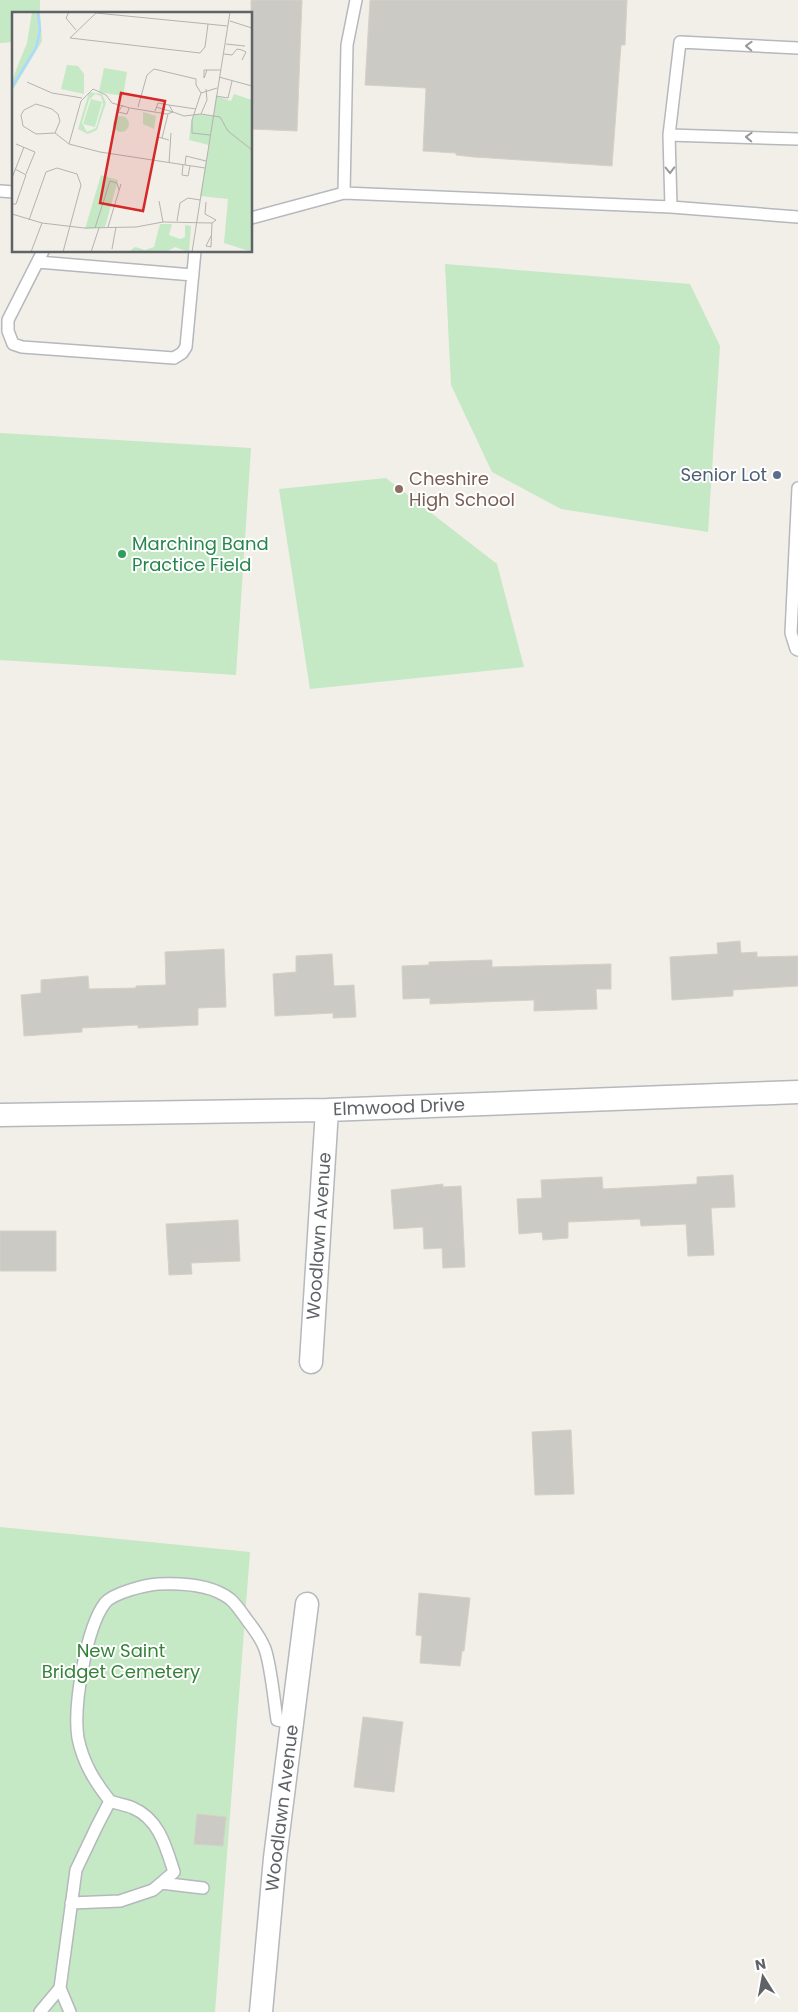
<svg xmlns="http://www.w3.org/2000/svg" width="798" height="2012" font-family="Poppins,sans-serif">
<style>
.green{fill:#c5e8c5}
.building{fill:#cccac5;stroke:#d6d1c6}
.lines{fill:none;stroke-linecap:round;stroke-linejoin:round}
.lane-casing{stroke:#b5b8bc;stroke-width:14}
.street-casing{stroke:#b5b8bc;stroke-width:25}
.lane{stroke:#fff;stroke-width:11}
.street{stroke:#fff;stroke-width:22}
.oneway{stroke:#979a9d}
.service-dot{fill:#5c6f8a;stroke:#fff;stroke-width:2}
.education-dot{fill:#8d6e63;stroke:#fff;stroke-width:2}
.leisure-dot{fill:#2e9e5b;stroke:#fff;stroke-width:2}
.labels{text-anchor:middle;stroke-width:4;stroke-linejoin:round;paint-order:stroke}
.service-label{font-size:18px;fill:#4e5e75;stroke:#fff;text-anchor:end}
.education-label{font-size:18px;fill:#785e54;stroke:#fff;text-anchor:start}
.leisure-label{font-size:18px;fill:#27864d;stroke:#fff;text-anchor:start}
.street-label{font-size:18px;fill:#5f6368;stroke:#fff}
.park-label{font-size:18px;fill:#348238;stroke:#fff}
.inset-river{fill:none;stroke:#aadaff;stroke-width:2.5}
.inset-road{fill:none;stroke:#b3b3b1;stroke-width:1}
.view{fill:#d62828;fill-opacity:0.15;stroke:#d62828;stroke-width:2.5}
.inset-edge{fill:none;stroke:#5f6368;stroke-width:2.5}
</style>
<rect width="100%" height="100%" fill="#f1efe8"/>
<!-- green -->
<path class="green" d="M 0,0 L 40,0 L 40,14 L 14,14 L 14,42 L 0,43 Z
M 445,264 L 690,284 L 720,346 L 708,532 L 561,509 L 492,472 L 451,385 Z
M 0,433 L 251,448 L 236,675 L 0,660 Z
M 386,478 L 497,564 L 524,667 L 310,689 L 279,489 Z
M 0,1527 L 250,1552 L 215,2012 L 0,2012 Z"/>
<!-- building -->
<path class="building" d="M 251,0 L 302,0 L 297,131 L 251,129 Z
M 370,0 L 627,0 L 625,45 L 621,45 L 612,166 L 474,157 L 456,155 L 456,153 L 423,151 L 426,88 L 365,85 Z
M 740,941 L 741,953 L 757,952 L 757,957 L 798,956 L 798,986 L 733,990 L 733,996 L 672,1000 L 670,957 L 718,954 L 717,943 Z
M 224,949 L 226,1007 L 198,1008 L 198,1025 L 138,1028 L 138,1025 L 82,1028 L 82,1032 L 24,1036 L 21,995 L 41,993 L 41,980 L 88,976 L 89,989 L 136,988 L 136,986 L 166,985 L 165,952 Z
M 332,954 L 334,986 L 354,985 L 356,1017 L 333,1018 L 333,1013 L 275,1016 L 273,974 L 296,972 L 296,956 Z
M 492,960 L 492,967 L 611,964 L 611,989 L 596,989 L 597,1009 L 534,1011 L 534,1000 L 430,1004 L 430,998 L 403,999 L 402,966 L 429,965 L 429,962 Z
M 733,1175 L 735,1207 L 711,1208 L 714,1255 L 688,1256 L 686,1224 L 641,1226 L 640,1219 L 568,1222 L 568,1238 L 543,1240 L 542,1232 L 519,1234 L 517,1199 L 542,1198 L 541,1180 L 602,1177 L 603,1189 L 697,1184 L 697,1177 Z
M 443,1184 L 443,1187 L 461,1186 L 465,1267 L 443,1268 L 442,1248 L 424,1249 L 423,1227 L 394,1229 L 391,1190 Z
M 238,1220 L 240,1261 L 191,1263 L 192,1274 L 169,1275 L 166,1224 Z
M 0,1231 L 56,1231 L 56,1271 L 0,1271 Z
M 571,1430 L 574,1494 L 535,1495 L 532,1432 Z
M 419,1593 L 470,1598 L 464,1651 L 462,1651 L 460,1666 L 420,1663 L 422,1636 L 416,1635 Z
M 363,1717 L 403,1722 L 394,1792 L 354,1787 Z
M 197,1814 L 226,1817 L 223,1846 L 194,1844 Z"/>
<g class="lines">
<!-- lane casing -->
<g class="lane-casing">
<path id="lane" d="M 669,135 L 798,139
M 0,191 L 14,192
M 344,193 L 347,45 L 356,0
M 671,207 L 669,135 L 680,42 L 798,48
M 251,218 L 344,193 L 671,207 L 798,217
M 43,251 L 8,320 L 8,331 L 13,344 L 22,347 L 174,358 L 182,353 L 186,347 L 195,251
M 38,262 L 193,275
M 798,488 L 791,633 L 796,649 L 798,650
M 161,1883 L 203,1888
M 71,1903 L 120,1901 L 153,1890 L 174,1872 C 166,1847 159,1819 133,1808 C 126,1805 118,1804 110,1801
M 40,2012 L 60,1988
M 70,2012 L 60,1988 L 76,1870 L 97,1826 L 110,1801 C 95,1782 83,1763 78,1738 C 73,1707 86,1628 105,1603 C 113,1593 145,1585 158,1584 C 181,1583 211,1584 230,1599 C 237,1605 242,1613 247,1620 C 254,1629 261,1638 265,1649 C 271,1666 274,1700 277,1720 L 292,1723"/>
</g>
<!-- street casing -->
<g class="street-casing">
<path id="street" d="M 0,1115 L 327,1110 L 798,1092
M 311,1362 L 327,1110
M 261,2012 L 275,1858 L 307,1604"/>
</g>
<!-- lane -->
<use href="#lane" class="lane"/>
<!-- street -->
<use href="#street" class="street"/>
</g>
<!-- one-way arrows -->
<defs><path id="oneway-chevron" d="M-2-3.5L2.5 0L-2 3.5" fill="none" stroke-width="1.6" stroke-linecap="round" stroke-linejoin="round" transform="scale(1.25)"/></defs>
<g class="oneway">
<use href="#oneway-chevron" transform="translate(749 46) rotate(-178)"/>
<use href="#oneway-chevron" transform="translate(749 137) rotate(-178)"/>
<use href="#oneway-chevron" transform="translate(670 170) rotate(89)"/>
</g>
<!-- markers -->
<circle class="service-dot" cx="777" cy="475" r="5"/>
<circle class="education-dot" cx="399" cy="489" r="5"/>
<circle class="leisure-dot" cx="122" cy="554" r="5"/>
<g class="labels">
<!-- service labels -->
<g class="service-label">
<text x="767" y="481">Senior Lot</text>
</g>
<!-- education labels -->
<g class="education-label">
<text x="409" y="485">Cheshire<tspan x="409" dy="21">High School</tspan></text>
</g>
<!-- leisure labels -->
<g class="leisure-label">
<text x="132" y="550">Marching Band<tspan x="132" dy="21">Practice Field</tspan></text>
</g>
<!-- street labels -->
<g class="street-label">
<text transform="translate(399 1107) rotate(-2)" y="6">Elmwood Drive</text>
<text transform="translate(319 1236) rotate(-86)" y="6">Woodlawn Avenue</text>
<text transform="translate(282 1808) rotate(-83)" y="6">Woodlawn Avenue</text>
</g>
<!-- park labels -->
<g class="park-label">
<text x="121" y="1657">New Saint<tspan x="121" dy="21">Bridget Cemetery</tspan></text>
</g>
</g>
<!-- overview -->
<g transform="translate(12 12)">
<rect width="240" height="240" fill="#f1efe8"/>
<path d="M 20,0 L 28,0 L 30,29 L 0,79 L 0,68 L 15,31 ZM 55,53 L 66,54 L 72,62 L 72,82 L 49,77 ZM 92,56 L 115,60 L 111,84 L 87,80 ZM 77,80 L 90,82 L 94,91 L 85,118 L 76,122 L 66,117 ZM 83,82 L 89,84 L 91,92 L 84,116 L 75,120 L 70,111 L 77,88 ZM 222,82 L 240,88 L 240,240 L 212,231 L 216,187 L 188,184 L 197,133 L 177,128 L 179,110 L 183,102 L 201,104 L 204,84 L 219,89 ZM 79,87 L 90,90 L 83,115 L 71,112 ZM 131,100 L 144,104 L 142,117 L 131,112 ZM101 112a8 8 0 1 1 16 0a8 8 0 1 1-16 0ZM 89,163 L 106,168 L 93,215 L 73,217 ZM 148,212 L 160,212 L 157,223 L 168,227 L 173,225 L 173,213 L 179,214 L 177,240 L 163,235 L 154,240 L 117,240 L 123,235 L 133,238 L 142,235 Z" fill="#c5e8c5" fill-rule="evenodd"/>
<path class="inset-river" d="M 0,75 L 24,36 L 28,18 L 26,0"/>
<path class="inset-road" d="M 57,0 L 54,6 L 64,18M 84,1 L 196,12 L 193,35 L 188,41 L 58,26 ZM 218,9 L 240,16M 196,12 L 215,14M 214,32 L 233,34M 212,42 L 220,43 L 225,37 L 230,38 L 234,40 L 230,48M 195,58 L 192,66 L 192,58 L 209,58M 207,65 L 240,74M 15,70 L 40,81 L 70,86M 204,84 L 216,86 L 220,69M 24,92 L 40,97 L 46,102 L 48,109 L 43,121 L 24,122 L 11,114 L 9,103 L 12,98 ZM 111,93 L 106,100 L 115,102 L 117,96M 157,93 L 184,97M 126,95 L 135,63 L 142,57 L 184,67 L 184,73 L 189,81M 144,95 L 161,100M 143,99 L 146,91 L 157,93 L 161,100M 151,101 L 146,125 L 157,128M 189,102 L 195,88 L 194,77M 43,121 L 57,132 L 88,140 L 193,156M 198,123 L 180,121 L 180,108 L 189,81 L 205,76M 150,126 L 156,102M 4,132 L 23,140 L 14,162M 57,132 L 69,89 L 81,77 L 94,83 L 100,91 L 118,96 L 155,102 L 161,100 L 172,104 L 189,102 L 208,105 L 216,119 L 240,138M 157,151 L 159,121M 171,153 L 170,163 L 176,164 L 178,154M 173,153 L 174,144 L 194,149M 0,166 L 12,135M 147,189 L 151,210M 0,192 L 4,192 L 14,163 L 3,157M 0,202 L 30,211 L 72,216 L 124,215 L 151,210 L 200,211 L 204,208 L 193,202 L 194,190M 17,208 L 34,160 L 45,156 L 65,162 L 69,173 L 51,240M 165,209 L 168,191 L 176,186 L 188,188M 96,215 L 109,172M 83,216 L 98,169 L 105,171 L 107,178M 199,224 L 194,234 L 199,235 L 200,211M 100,237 L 104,215M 19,240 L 30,211M 79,240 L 87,216M 180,240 L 218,0"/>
<path class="view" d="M 109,81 L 153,89 L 131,199 L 88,191 Z"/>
<rect width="240" height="240" class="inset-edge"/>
</g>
<!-- north arrow -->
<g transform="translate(763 1977) rotate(349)" stroke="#ffffff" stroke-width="4" paint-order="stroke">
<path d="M0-4L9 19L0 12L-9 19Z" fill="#5f6368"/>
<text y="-8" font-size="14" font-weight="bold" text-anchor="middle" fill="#5f6368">N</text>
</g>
</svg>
